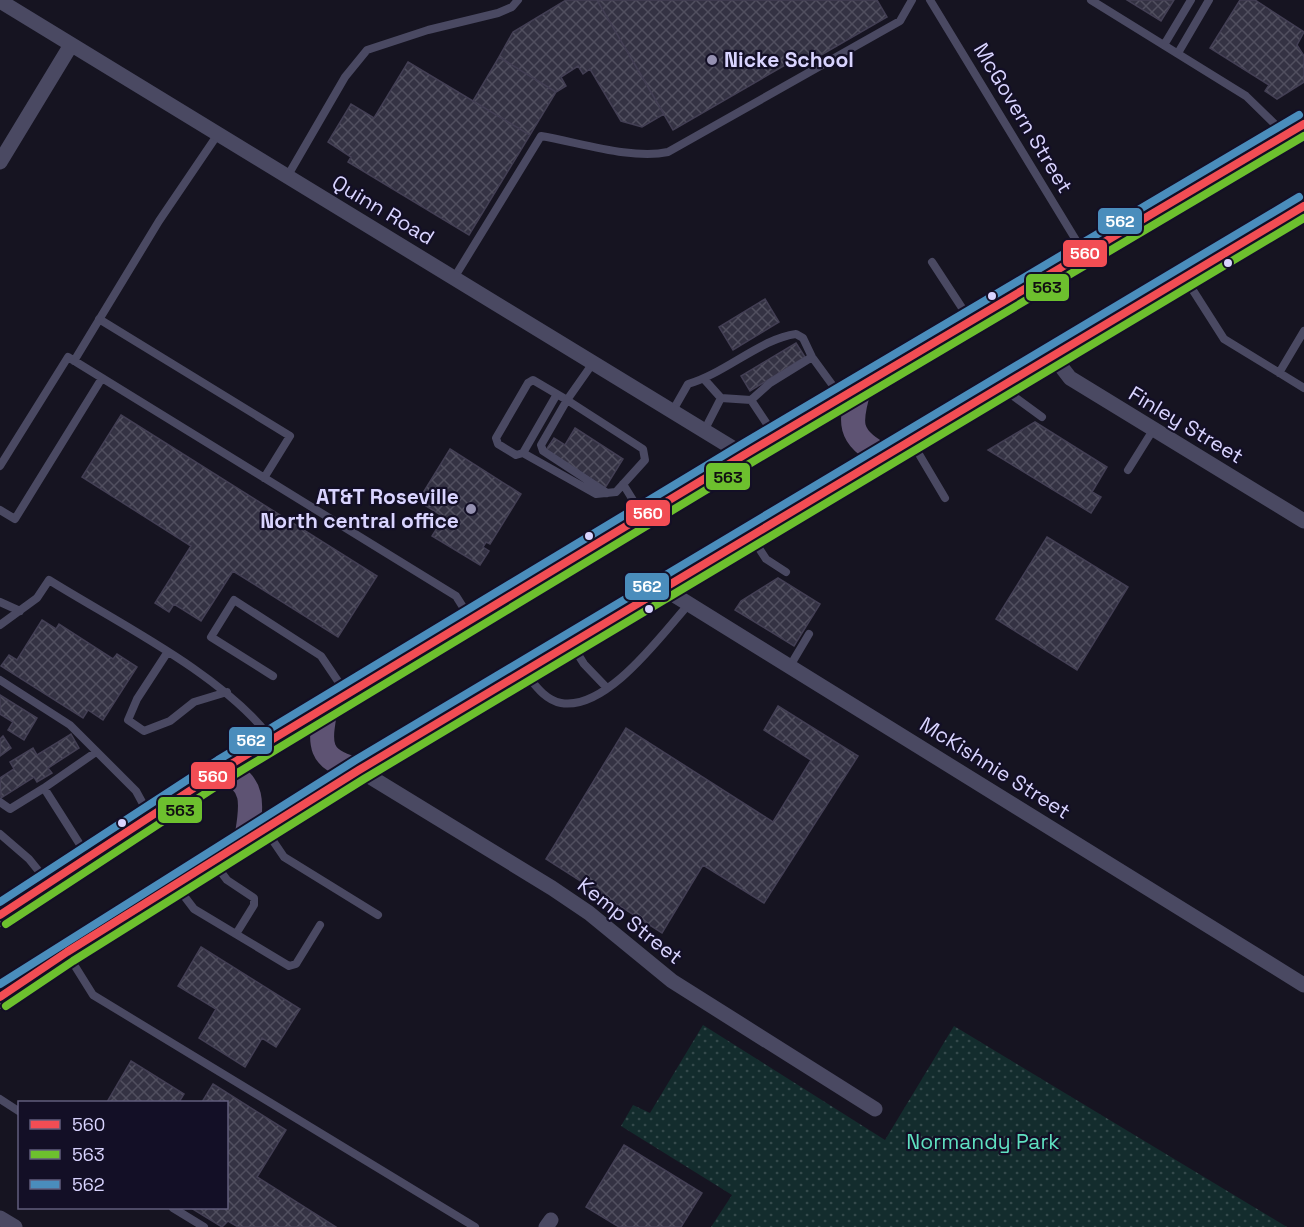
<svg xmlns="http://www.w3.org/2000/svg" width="1304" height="1227" font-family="'Space Grotesk',sans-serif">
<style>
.green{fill:url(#green-dots)}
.building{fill:url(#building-cross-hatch);stroke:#433f54;stroke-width:1.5}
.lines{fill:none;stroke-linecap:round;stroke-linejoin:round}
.lane{stroke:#4a4962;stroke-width:8}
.street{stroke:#4a4962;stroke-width:15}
.primary{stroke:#5e5373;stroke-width:24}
.bus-1-casing{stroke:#130f26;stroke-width:12}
.bus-2-casing{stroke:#130f26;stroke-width:12}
.bus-3-casing{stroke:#130f26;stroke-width:12}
.bus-1{stroke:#f24d54;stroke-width:8}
.bus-2{stroke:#6dc02e;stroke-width:8}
.bus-3{stroke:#4a8dbc;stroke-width:8}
.poi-dot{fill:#9591b1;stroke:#130f26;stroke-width:2}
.bus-dot{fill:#d9d4ff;stroke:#130f26;stroke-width:2}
.labels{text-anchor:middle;stroke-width:4.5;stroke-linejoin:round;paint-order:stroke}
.poi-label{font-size:21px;font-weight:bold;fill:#d9d4ff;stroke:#130f26;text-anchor:start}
.street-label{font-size:21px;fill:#d9d4ff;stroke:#130f26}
.park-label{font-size:21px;fill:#5fe0c0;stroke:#130f26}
.line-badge{stroke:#130f26;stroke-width:2}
.badge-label{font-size:16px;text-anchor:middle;font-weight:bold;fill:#fff}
.pale-badge-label{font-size:16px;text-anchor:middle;font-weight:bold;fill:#111}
</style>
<defs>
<pattern id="green-dots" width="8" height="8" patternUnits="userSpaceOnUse" patternTransform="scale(1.5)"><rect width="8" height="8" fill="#132c2d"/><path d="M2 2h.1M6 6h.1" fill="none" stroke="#354a4c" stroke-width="1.8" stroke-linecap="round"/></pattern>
<pattern id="building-cross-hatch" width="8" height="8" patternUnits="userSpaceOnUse" patternTransform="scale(1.5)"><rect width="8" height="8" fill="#343243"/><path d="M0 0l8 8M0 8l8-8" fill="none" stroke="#514f5f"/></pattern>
</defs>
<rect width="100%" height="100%" fill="#161421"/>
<!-- green -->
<path class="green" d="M 703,1025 L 885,1140 L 954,1026 L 1287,1227 L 711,1227 L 732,1195 L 621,1126 L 633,1105 L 650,1113 Z"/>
<!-- building -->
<path class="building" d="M 566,0 L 597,0 L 664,114 L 642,127 L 621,121 L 590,69 L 583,74 L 578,66 L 561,77 L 566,86 L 556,92 L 499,57 L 513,32 Z
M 597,0 L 877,0 L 887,17 L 804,65 L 799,57 L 673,130 Z
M 1127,0 L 1174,0 L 1161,21 Z
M 1240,0 L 1255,0 L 1304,32 L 1297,45 L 1304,56 L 1304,82 L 1277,99 L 1265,91 L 1269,85 L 1210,48 Z
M 499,57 L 556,92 L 530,135 L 473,101 Z
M 408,62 L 530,135 L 469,235 L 348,162 L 351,157 L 328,142 L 351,104 L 374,118 Z
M 765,299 L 779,322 L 733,350 L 719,327 Z
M 796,343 L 805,357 L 750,391 L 741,376 Z
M 121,415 L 377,576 L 338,637 L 233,571 L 201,621 L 174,604 L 169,612 L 155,603 L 191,546 L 82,477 Z
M 1035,422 L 1107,467 L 1092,492 L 1101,497 L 1091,513 L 988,450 Z
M 575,428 L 623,459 L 605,488 L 546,450 L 554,438 L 565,445 Z
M 450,449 L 521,494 L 490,544 L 486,542 L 483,547 L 489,551 L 480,565 L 432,536 L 444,517 L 418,501 Z
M 1047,537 L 1128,587 L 1077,670 L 996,619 Z
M 778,578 L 820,604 L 794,646 L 735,610 L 741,601 Z
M 42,620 L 56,629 L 59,624 L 113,659 L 117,654 L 137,667 L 103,720 L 88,710 L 83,718 L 1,666 L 9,655 L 17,660 Z
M 0,695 L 37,718 L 24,740 L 8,730 L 13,722 L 0,714 Z
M 778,706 L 858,756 L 764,903 L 703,865 L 662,933 L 546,859 L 626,728 L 773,822 L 811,760 L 764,730 Z
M 71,734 L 79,748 L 48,768 L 52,773 L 37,782 L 34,777 L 1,798 L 0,778 L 14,769 L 10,762 L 33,748 L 37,755 Z
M 3,736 L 11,748 L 0,756 L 0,739 Z
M 201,947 L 300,1009 L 276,1047 L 262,1038 L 245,1067 L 199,1038 L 216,1009 L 178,986 Z
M 131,1061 L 184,1094 L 179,1102 L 107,1102 Z
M 213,1084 L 286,1130 L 257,1177 L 336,1227 L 238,1227 L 228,1221 L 222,1227 L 191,1208 L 226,1208 L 226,1102 L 202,1102 Z
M 624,1145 L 702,1193 L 681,1227 L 619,1227 L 586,1207 Z"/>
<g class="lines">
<!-- lane -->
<path class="lane" d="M 930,0 L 1082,250
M 1091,0 L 1246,96 L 1284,133
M 1164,45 L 1191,0
M 1178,53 L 1209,0
M 287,177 L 345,77 L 367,50 L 428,30 L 498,13 L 512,7 L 518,0
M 932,262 L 968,317
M 454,278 L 541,136 C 578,142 632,160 668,152 L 900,21 L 912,0
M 1187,281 L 1224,339 L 1304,388
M 99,319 L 290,436 L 264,478
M 74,361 L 159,221 L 218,134
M 1279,373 L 1304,331
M 704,379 L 721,398
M 1005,390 L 1042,417
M 557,394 L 523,453 L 516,455 L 498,444 L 496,438 L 528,383 L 533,380 L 567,400 L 593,363
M 672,412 L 688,384 C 724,374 762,338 796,334 L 803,338 L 812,357 L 839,394
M 704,431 L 721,398 L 751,400
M 773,433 L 751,400 L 770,383 L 812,357
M 913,444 L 945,498
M 523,453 L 596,494 L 616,492 L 645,460 L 643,449 L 567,400 L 541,445 L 543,451 L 607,493
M 0,466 L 68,357 L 456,596 L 470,618
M 1128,470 L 1153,430
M 623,484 L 641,513
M 0,510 L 15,519 L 102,378
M 753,539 L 766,559 L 786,572
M 0,602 L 20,611
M 0,625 L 37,598 L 49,580 C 118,623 220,673 269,736
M 572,645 L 584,664 L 607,688
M 167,653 L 137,699 L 128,720 L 144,731 L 170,721 L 194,702 L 227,692
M 790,666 L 809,634
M 526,674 C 535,685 545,700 561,703 C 607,711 662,634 689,604
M 273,676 L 211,637 L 234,600 L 321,656 L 346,693
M 0,680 L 70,725 L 136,791 L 148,813
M 44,788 L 96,752
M 0,802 L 10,809 L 44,788 L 86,854
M 267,832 L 284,857 L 378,915
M 0,834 L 29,859 L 46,880
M 215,864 L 227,880 L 254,898 L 254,905 L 236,934
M 178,888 L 194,909 L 289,966 L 296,964 L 320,925
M 68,955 L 93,995 L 475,1227
M 0,1099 L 20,1112
M 173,1208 L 204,1227"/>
<!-- street -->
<path class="street" d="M 0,1 L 744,455
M 0,162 L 71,45
M 1053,356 L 1070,378 L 1304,521
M 663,588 L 1304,985
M 359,770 L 552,888 L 589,913 L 672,981 L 875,1109
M 0,1218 L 15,1227
M 546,1227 L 551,1220"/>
<!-- primary -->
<path class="primary" d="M 860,386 C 849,423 847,437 884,456
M 326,707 C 319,745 317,760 359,770
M 223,769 C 258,784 251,808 246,840
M 0,915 L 223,769 L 744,455 L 1304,124
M 0,997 L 67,952 L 359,770 L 1304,206"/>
<!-- bus-1 casing -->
<g class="bus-1-casing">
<path id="bus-1" d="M 0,915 L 223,769 L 744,455 L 1304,124
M 0,997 L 67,952 L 359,770 L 1304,206"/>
</g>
<!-- bus-2 casing -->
<g class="bus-2-casing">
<path id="bus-2" d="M 6,924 L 229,778 L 749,464 L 1304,136
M 6,1006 L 73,961 L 364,779 L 1304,218"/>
</g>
<!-- bus-3 casing -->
<g class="bus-3-casing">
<path id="bus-3" d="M 0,902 L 218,760 L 739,446 L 1299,115
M 0,984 L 354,761 L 1299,197"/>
</g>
<!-- bus-1 -->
<use href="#bus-1" class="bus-1"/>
<!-- bus-2 -->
<use href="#bus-2" class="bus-2"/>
<!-- bus-3 -->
<use href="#bus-3" class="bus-3"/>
</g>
<!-- markers -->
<g class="poi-dot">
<circle cx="712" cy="60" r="6"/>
<circle cx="471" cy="509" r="6"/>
</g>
<g class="bus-dot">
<circle cx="1228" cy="263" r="5"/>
<circle cx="992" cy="296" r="5"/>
<circle cx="589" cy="536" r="5"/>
<circle cx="649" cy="609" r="5"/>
<circle cx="122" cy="823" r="5"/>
</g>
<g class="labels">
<!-- poi labels -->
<g class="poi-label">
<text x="724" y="67">Nicke School</text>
<text x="459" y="504" text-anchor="end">AT&amp;T Roseville<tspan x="459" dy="24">North central office</tspan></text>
</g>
<!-- street labels -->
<g class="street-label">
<text transform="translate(1023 118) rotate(59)" y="7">McGovern Street</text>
<text transform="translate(383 210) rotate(31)" y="7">Quinn Road</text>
<text transform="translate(1186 425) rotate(31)" y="7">Finley Street</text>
<text transform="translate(995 768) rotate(32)" y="7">McKishnie Street</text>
<text transform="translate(630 921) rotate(38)" y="7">Kemp Street</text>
</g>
<!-- park labels -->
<g class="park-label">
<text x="983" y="1149">Normandy Park</text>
</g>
</g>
<g class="line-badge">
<rect x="1097" y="207" width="46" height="28" rx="6" fill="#4a8dbc"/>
<rect x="1062" y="239" width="46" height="29" rx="6" fill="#f24d54"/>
<rect x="1025" y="273" width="45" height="29" rx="6" fill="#6dc02e"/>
<rect x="705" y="462" width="46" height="29" rx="6" fill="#6dc02e"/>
<rect x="625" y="499" width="46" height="28" rx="6" fill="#f24d54"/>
<rect x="624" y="572" width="46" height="29" rx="6" fill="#4a8dbc"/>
<rect x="228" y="726" width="45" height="29" rx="6" fill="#4a8dbc"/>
<rect x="190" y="761" width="46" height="29" rx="6" fill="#f24d54"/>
<rect x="157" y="796" width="46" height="28" rx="6" fill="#6dc02e"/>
</g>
<g class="badge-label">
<text x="1120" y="227">562</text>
<text x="1085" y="259">560</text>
<text x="648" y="519">560</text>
<text x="647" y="592">562</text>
<text x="251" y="746">562</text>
<text x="213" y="782">560</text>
</g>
<g class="pale-badge-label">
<text x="1047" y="293">563</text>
<text x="728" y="483">563</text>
<text x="180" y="816">563</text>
</g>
<!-- legend -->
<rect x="18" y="1101" width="210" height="108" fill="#130f26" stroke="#625e7d" stroke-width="1.5"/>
<rect x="30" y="1120" width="30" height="9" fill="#f24d54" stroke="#625e7d" stroke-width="1.5"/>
<text x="72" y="1131" font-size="18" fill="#d9d4ff">560</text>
<rect x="30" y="1150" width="30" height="9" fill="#6dc02e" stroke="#625e7d" stroke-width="1.5"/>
<text x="72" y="1161" font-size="18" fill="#d9d4ff">563</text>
<rect x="30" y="1180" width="30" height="9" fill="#4a8dbc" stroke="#625e7d" stroke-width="1.5"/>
<text x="72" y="1191" font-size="18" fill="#d9d4ff">562</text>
</svg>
